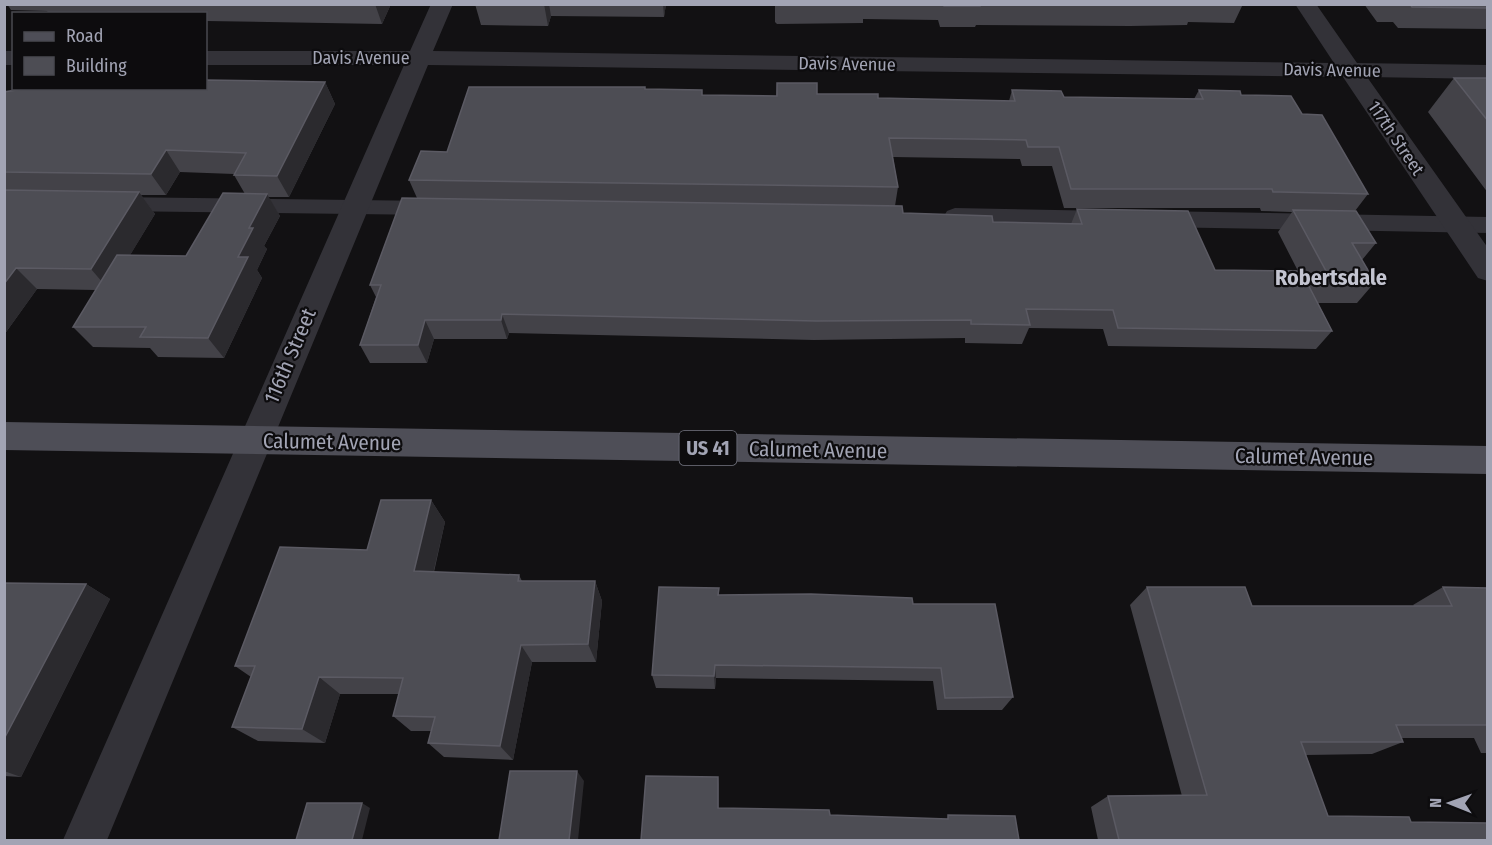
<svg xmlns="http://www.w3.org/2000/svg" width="1492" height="845" font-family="'Fira Sans Condensed',sans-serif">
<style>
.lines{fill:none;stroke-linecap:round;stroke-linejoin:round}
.lane{fill:#333238;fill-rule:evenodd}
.street{fill:#333238;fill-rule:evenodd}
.primary{fill:#4e4e57;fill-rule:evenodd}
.wall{fill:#434248;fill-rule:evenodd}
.shaded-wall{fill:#2b2a2e}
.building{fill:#4d4d54;stroke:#5b5a63;stroke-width:1.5}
.labels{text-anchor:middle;stroke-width:4.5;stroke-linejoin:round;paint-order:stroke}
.far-street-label{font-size:18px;fill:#a2a4b4;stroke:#0d0c0e}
.shield{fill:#0d0c0e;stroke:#757682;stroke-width:1.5}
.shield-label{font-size:20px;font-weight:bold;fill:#a2a4b4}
.street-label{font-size:21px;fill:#a2a4b4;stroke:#0d0c0e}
.neighbourhood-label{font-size:22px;font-weight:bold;fill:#c3c4d0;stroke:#0d0c0e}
</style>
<rect width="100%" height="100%" fill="#121113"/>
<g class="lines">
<!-- lane -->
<path class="lane" d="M 112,197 L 433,201 L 441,203 L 444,208 L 441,213 L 433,215 L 112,211 L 104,209 L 101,204 L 104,199 Z
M 955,208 L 1108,211 L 1116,214 L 1119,219 L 1116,224 L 1108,227 L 955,224 L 947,221 L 944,216 L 947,211 Z
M 1156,211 L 1488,217 L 1488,233 L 1156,227 L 1148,224 L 1145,219 L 1148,214 Z"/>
<!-- street -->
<path class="street" d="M 431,4 L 453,4 L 433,51 L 1334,63 L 1295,4 L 1316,4 L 1357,63 L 1488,65 L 1488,79 L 1367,77 L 1488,248 L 1488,281 L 1478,278 L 1343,77 L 428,65 L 107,840 L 63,840 L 404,65 L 206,65 L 206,51 L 410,51 Z
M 4,51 L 14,51 L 14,65 L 4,65 Z"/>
<!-- primary -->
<path class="primary" d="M 4,422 L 1488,446 L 1488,474 L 4,450 Z"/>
</g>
<!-- wall -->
<path class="wall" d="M 7,4 L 391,4 L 382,24 L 206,21 L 206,14 L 49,14 L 47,11 L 11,10 Z
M 475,4 L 666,4 L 664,17 L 551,16 L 548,26 L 481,25 Z
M 775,4 L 1243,4 L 1234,23 L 1188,22 L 1187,25 L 1130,26 L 976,25 L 975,27 L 940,27 L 938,20 L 863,19 L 863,23 L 777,24 L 775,22 Z
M 1364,4 L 1488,4 L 1488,29 L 1398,28 L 1393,22 L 1377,22 Z
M 1454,78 L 1488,78 L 1488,193 L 1428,112 Z
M 325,82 L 335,104 L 289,197 L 268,197 L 280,216 L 264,246 L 267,249 L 257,270 L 262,278 L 224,358 L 158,357 L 150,348 L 93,347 L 73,327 L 96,290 L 37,289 L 4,335 L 4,92 ZM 180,172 L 234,174 L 234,175 L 245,194 L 186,256 L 130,255 L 155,214 L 141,195 L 166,195 Z
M 777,83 L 817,94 L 878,98 L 1009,101 L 1012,90 L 1064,97 L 1194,99 L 1199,90 L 1241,95 L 1302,114 L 1368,194 L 1355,211 L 1376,243 L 1362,260 L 1375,282 L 1357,303 L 1318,303 L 1332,331 L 1316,349 L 1108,346 L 1103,329 L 1029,328 L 1022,344 L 965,343 L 965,338 L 814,340 L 509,333 L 507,339 L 434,339 L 427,363 L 370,363 L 360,345 L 376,297 L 370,285 L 417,198 L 409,180 L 447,152 L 646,89 L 703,95 L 776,96 ZM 893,157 L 1020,159 L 1022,166 L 1052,166 L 1064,208 L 1260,208 L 1261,211 L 1292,212 L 1278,232 L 1298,271 L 1215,270 L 1077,209 L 1071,224 L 993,222 L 903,213 L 895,206 L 898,187 Z
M 431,500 L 445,522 L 434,572 L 519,575 L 522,581 L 595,581 L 602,601 L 596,662 L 532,662 L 513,760 L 444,757 L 428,743 L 431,731 L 411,731 L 393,716 L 399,694 L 340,694 L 325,743 L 258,741 L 232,727 L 251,677 L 235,666 L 367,550 Z
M 4,583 L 86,584 L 110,599 L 21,777 L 4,776 Z
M 1147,587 L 1252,606 L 1414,606 L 1413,605 L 1443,587 L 1488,588 L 1488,753 L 1481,753 L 1474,738 L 1402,738 L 1403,742 L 1372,754 L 1306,755 L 1328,816 L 1411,822 L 1488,840 L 1098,840 L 1091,807 L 1108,796 L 1182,796 L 1130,605 Z
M 719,588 L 719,595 L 913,604 L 1013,697 L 1002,710 L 937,710 L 933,681 L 716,678 L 715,689 L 656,688 L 652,675 Z"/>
<!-- shaded-wall -->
<path class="shaded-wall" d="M 375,4 L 391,4 L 382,24 Z
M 544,4 L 549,4 L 551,16 L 548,26 Z
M 663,4 L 666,4 L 664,17 Z
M 325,82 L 335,104 L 289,197 L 277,176 Z
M 166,150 L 180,172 L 166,195 L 151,174 Z
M 139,192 L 155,214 L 109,290 L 91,269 Z
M 267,194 L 280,216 L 264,246 L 267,249 L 257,270 L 262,278 L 224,358 L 208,338 L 249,228 Z
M 16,268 L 37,289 L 4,335 L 4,284 Z
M 502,314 L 509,333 L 507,339 L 501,320 Z
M 425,320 L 434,339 L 427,363 L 418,345 Z
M 431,500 L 445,522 L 429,591 L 414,571 Z
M 595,581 L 602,601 L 596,662 L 588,644 Z
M 86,584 L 110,599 L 21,777 L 4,771 L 4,739 Z
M 521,645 L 532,662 L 513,760 L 500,746 Z
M 715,665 L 716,678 L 715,689 L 714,676 Z
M 319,677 L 340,694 L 325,743 L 302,729 Z
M 577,771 L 584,781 L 578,840 L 569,840 Z
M 718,777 L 719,785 L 719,815 L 718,808 Z
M 362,803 L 370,808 L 362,840 L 352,840 Z"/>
<!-- building -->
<path class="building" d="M 943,4 L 980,4 L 980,6 L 944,6 Z
M 1027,4 L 1177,4 L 1139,5 Z
M 1410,4 L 1488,4 L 1488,8 L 1412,7 Z
M 1454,78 L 1488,78 L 1488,121 Z
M 206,80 L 325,82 L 277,176 L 234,175 L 246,153 L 166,150 L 151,174 L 4,172 L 4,92 L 29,88 L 206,88 Z
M 777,83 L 817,83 L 817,94 L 878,94 L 878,98 L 1015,101 L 1012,90 L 1061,91 L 1064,97 L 1203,99 L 1199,90 L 1240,91 L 1241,95 L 1291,96 L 1302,114 L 1322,115 L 1368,194 L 1280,192 L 1273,192 L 1272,189 L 1071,189 L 1059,147 L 1028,147 L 1026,140 L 968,139 L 889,138 L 898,187 L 409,180 L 421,151 L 447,152 L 469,87 L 645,87 L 645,89 L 702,90 L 702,95 L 777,96 Z
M 4,190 L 139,192 L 91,269 L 16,268 L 4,284 Z
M 223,193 L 267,194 L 249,228 L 253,228 L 238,257 L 248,257 L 208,338 L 140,337 L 146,327 L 73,327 L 117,255 L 186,256 Z
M 402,198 L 902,206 L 903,213 L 992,216 L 993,222 L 1082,224 L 1077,209 L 1188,211 L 1215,270 L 1301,271 L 1332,331 L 1118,328 L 1113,310 L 1026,309 L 1030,325 L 971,324 L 971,320 L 816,321 L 502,314 L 501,320 L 425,320 L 418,345 L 360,345 L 381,285 L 370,285 Z
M 1293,210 L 1356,211 L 1376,243 L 1352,243 L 1375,282 L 1332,282 Z
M 381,500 L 431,500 L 414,571 L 519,575 L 518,581 L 595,581 L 588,644 L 521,645 L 500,746 L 428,743 L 435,717 L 393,716 L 403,678 L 319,677 L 302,729 L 232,727 L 255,666 L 235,666 L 280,547 L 367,550 Z
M 4,583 L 86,584 L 4,739 Z
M 659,587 L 719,588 L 718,595 L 811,594 L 912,598 L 913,604 L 995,604 L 1013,697 L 945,698 L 941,668 L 715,665 L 714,676 L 652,675 Z
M 1147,587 L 1245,587 L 1252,606 L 1452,606 L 1443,587 L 1488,588 L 1488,725 L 1396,725 L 1403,742 L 1301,742 L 1328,816 L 1409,817 L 1411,822 L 1488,823 L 1488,840 L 1119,840 L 1108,796 L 1207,795 Z
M 510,771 L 577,771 L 569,840 L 499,840 Z
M 646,776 L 718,777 L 718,808 L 829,810 L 830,815 L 948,819 L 948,815 L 1015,816 L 1019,840 L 641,840 Z
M 307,803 L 362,803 L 352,840 L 296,840 Z"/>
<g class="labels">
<!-- far-street labels -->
<g class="far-street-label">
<text x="361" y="64">Davis Avenue</text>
<text transform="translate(847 64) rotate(1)" y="6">Davis Avenue</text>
<text transform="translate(1332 70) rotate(1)" y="6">Davis Avenue</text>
<text transform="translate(1396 138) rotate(56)" y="6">117th Street</text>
</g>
<!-- shield labels -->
<rect class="shield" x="679.5" y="431" width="57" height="34" rx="4.5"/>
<g class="shield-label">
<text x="708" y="455">US 41</text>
</g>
<!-- street labels -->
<g class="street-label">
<text transform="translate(290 356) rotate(-67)" y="7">116th Street</text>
<text transform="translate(332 442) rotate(1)" y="7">Calumet Avenue</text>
<text transform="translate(818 450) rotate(1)" y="7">Calumet Avenue</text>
<text transform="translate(1304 457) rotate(1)" y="7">Calumet Avenue</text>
</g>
<!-- neighbourhood labels -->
<g class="neighbourhood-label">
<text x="1331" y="285">Robertsdale</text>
</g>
</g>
<!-- border -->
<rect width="1492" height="845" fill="none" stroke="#a2a4b4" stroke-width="12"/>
<!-- legend -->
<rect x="12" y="12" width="195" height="78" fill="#0d0c0e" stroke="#494950" stroke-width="1.5"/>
<rect x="24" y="32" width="30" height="9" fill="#4e4e57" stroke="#494950" stroke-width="1.5"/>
<text x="66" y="42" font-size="18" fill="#a2a4b4">Road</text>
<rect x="24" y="57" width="30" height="18" fill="#4d4d54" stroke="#494950" stroke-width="1.5"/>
<text x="66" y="72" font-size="18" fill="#a2a4b4">Building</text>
<!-- north arrow -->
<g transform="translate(1450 803) rotate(271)" stroke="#0d0c0e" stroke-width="4.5" paint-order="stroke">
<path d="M0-4.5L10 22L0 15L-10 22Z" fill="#a2a4b4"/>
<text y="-9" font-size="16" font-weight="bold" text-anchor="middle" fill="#a2a4b4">N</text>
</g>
</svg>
